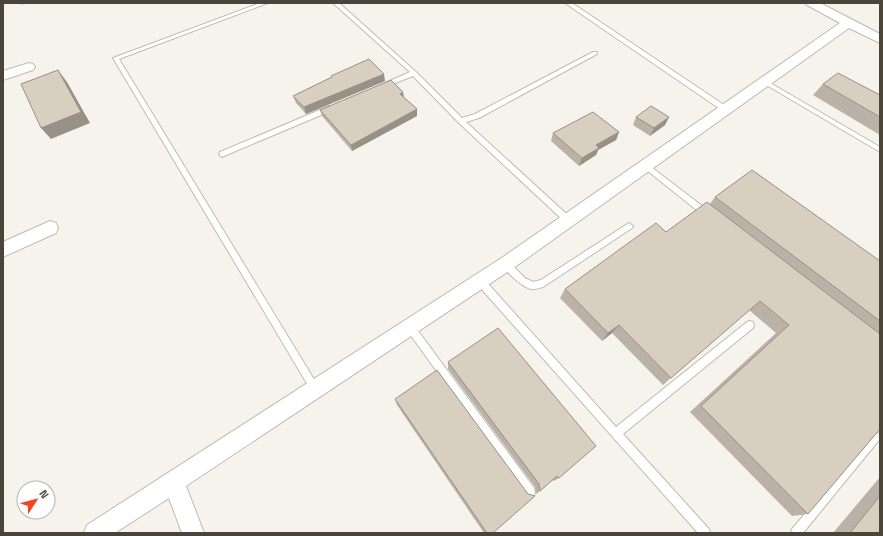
<svg xmlns="http://www.w3.org/2000/svg" width="883" height="536" font-family="'Space Grotesk',sans-serif">
<style>
.lines{fill:none;stroke-linecap:round;stroke-linejoin:round}
.stream{fill:#a9d4f2;fill-rule:evenodd}
.service-casing{stroke:#c2bbae;stroke-width:2}
.minor-casing{stroke:#c2bbae;stroke-width:2}
.service{fill:#fff;fill-rule:evenodd}
.minor{fill:#fff;fill-rule:evenodd}
.wall{fill:#bab2a6}
.shaded-wall{fill:#979187}
.building{fill:#d8cfc1;stroke:#979187}
</style>
<rect width="100%" height="100%" fill="#f6f3ec"/>
<g class="lines">
<!-- stream -->
<path class="stream" d="M 21,3 L 28,3 L 22,5 L 20,4 Z"/>
<!-- service casing -->
<g class="service-casing">
<path id="service" d="M 260,3 L 268,3 L 119,59 L 318,386 L 320,389 L 318,392 L 315,394 L 312,392 L 113,58 Z
M 333,3 L 339,3 L 416,72 L 462,118 L 475,114 L 593,52 L 597,52 L 597,54 L 479,118 L 466,122 L 572,219 L 573,221 L 572,223 L 566,223 L 459,123 L 413,76 L 385,87 L 381,87 L 381,85 L 410,72 Z
M 565,3 L 572,3 L 727,107 L 727,111 L 723,111 Z
M 765,80 L 880,147 L 880,152 L 763,83 L 762,82 Z
M 329,106 L 331,106 L 334,108 L 333,110 L 224,156 L 222,157 L 219,154 L 220,152 Z
M 646,163 L 710,212 L 711,214 L 710,216 L 704,216 L 644,168 L 643,166 Z
M 629,223 L 633,226 L 632,228 L 543,287 C 539,288 534,290 531,289 C 522,287 506,272 502,264 L 503,262 L 509,262 L 525,278 L 533,282 L 541,280 Z
M 480,277 L 483,278 L 616,427 L 747,322 L 750,321 L 753,322 L 754,325 L 753,328 L 623,434 L 709,529 L 710,533 L 698,533 L 477,284 L 476,281 L 477,278 Z
M 410,323 L 413,324 L 534,488 L 535,492 L 534,496 L 530,497 L 526,496 L 407,330 L 406,327 L 407,324 Z
M 876,432 L 880,435 L 879,440 L 803,533 L 791,533 L 792,529 L 873,434 Z"/>
</g>
<!-- minor casing -->
<g class="minor-casing">
<path id="minor" d="M 805,3 L 820,3 L 880,34 L 880,43 L 849,28 L 512,269 L 186,486 L 204,533 L 182,533 L 169,498 L 115,533 L 84,533 L 87,525 L 500,259 L 840,23 L 807,5 Z
M 29,63 L 33,64 L 35,67 L 33,70 L 3,80 L 3,71 Z
M 50,221 L 56,223 L 58,228 L 56,233 L 3,257 L 3,242 Z"/>
</g>
<!-- service -->
<use href="#service" class="service"/>
<!-- minor -->
<use href="#minor" class="minor"/>
</g>
<!-- wall -->
<path class="wall" d="M 331,76 L 385,81 L 306,114 L 296,103 L 293,96 L 332,77 Z
M 823,84 L 880,95 L 880,135 L 813,95 Z
M 403,92 L 404,97 L 417,109 L 417,116 L 352,151 L 322,116 L 320,110 Z
M 636,117 L 669,117 L 665,125 L 650,136 L 633,125 Z
M 619,132 L 616,140 L 598,150 L 596,155 L 579,166 L 551,141 L 553,133 Z
M 715,197 L 880,261 L 880,429 L 808,514 L 792,516 L 690,412 L 776,333 L 749,310 L 671,378 L 663,385 L 612,333 L 602,341 L 560,298 L 565,289 L 666,232 L 710,204 Z
M 448,362 L 559,478 L 554,481 L 553,480 L 540,491 L 536,494 L 535,487 L 448,369 Z
M 395,399 L 493,533 L 484,533 L 397,405 Z
M 880,477 L 880,533 L 833,533 Z"/>
<!-- shaded-wall -->
<path class="shaded-wall" d="M 58,70 L 67,82 L 90,123 L 51,139 L 41,128 Z
M 384,74 L 385,81 L 306,114 L 304,107 Z
M 403,92 L 404,99 L 400,94 Z
M 417,109 L 417,116 L 352,151 L 351,145 Z
M 669,117 L 665,125 L 650,136 L 654,128 Z
M 619,132 L 616,140 L 598,150 L 596,155 L 579,166 L 582,158 L 596,145 Z
M 619,325 L 612,333 L 602,341 L 608,333 Z"/>
<!-- building -->
<path class="building" d="M 369,59 L 384,74 L 304,107 L 293,96 L 332,77 L 331,76 Z
M 58,70 L 81,112 L 41,128 L 21,84 Z
M 838,73 L 880,95 L 880,117 L 823,84 Z
M 391,80 L 403,92 L 400,94 L 417,109 L 351,145 L 320,110 Z
M 651,106 L 669,117 L 654,128 L 636,117 Z
M 593,112 L 619,132 L 596,145 L 599,148 L 582,158 L 553,133 Z
M 752,170 L 880,261 L 880,321 L 715,197 Z
M 707,202 L 880,334 L 880,429 L 808,514 L 701,406 L 789,325 L 760,301 L 671,378 L 619,325 L 608,333 L 565,289 L 656,223 L 666,232 Z
M 498,328 L 596,446 L 559,478 L 557,476 L 540,491 L 539,484 L 448,362 Z
M 437,370 L 528,494 L 535,496 L 493,533 L 487,533 L 395,399 Z
M 880,496 L 880,533 L 850,533 Z"/>
<!-- border -->
<rect width="883" height="536" fill="none" stroke="#4b4439" stroke-width="8"/>
<!-- north arrow -->
<g transform="translate(36 500) rotate(54)"><circle r="19" fill="#ffffff" stroke="#b7b4b0"/>
<path d="M0-3L7 15L0 10L-7 15Z" fill="#fc3f1d"/>
<text y="-6" font-size="11" font-weight="bold" text-anchor="middle" fill="#4b4439">N</text>
</g>
</svg>
